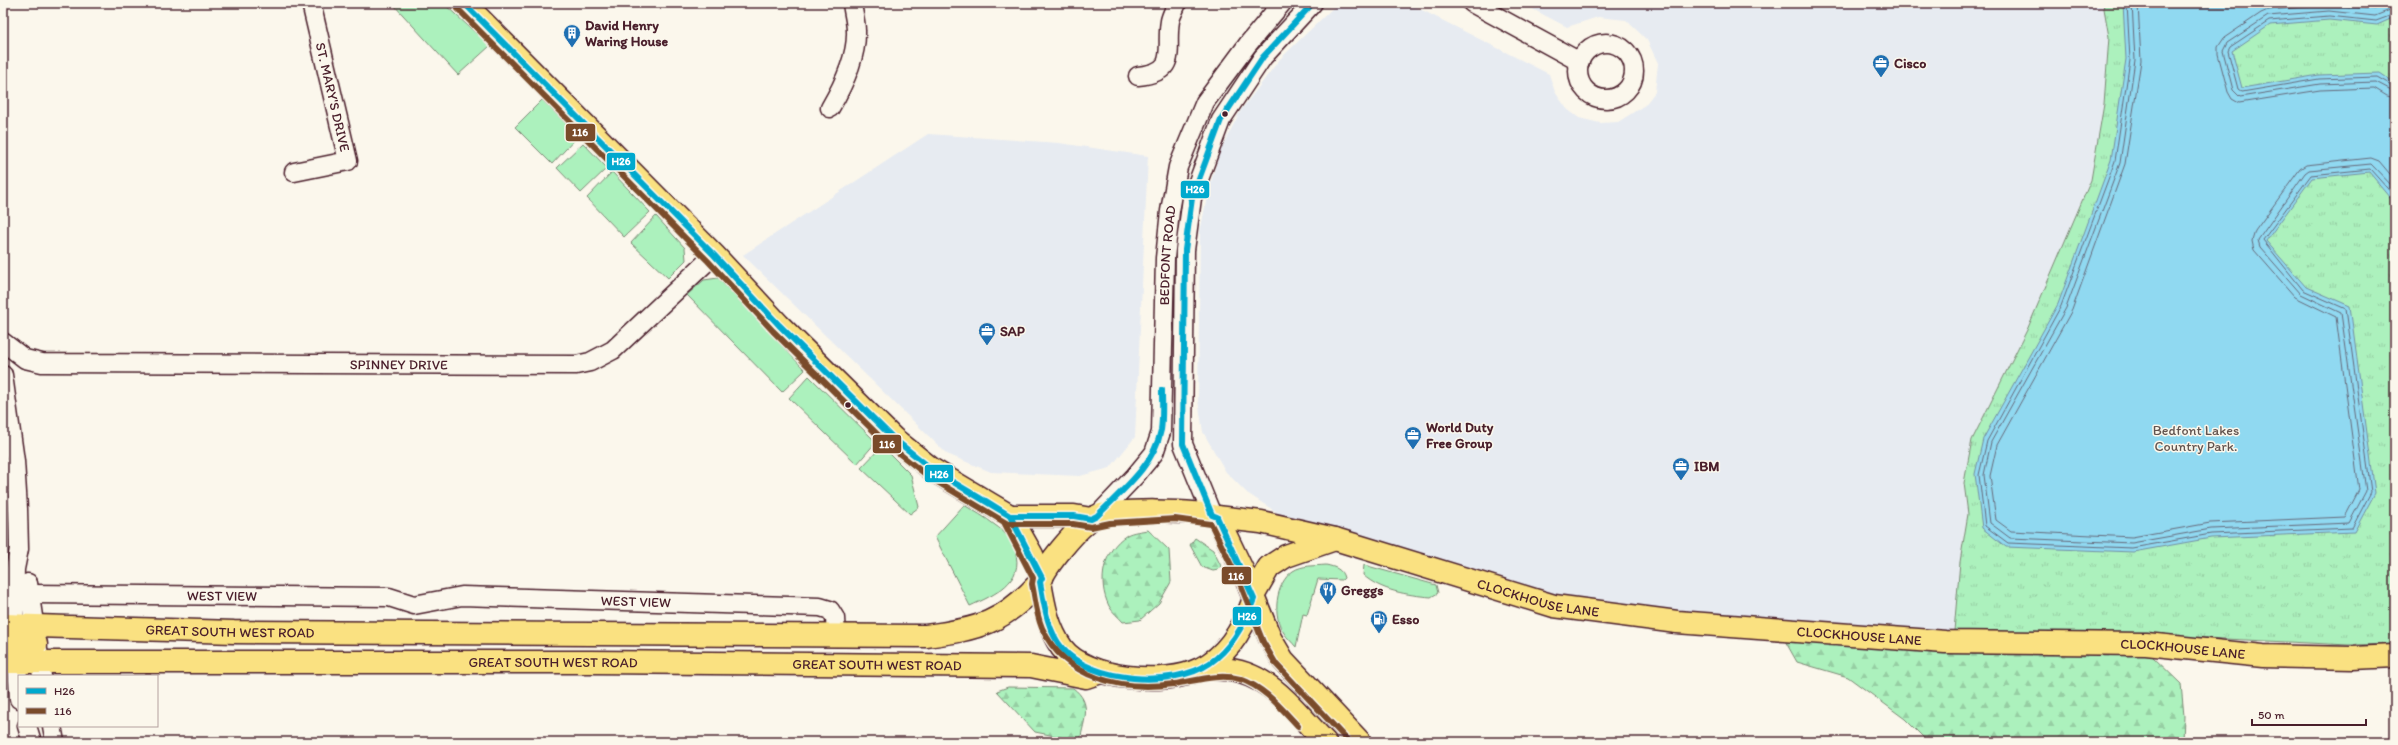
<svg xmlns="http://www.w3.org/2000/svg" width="2398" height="745" font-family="Itim,sans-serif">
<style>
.built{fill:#e7ebf1}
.green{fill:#acf1bd;stroke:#7b8874}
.forest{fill:url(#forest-firs);stroke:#7b8874}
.park{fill:url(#park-tufts);stroke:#7b8874}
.water{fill:#90d9f1;stroke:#748fa2}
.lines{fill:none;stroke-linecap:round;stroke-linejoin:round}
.shore{stroke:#66697a;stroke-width:1}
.minor-casing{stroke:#4a1f2b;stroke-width:21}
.major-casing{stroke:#4a1f2b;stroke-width:25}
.highway-casing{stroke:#4a1f2b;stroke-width:25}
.minor{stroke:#fbf7ec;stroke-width:18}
.major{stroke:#fae181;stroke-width:22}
.highway{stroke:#fae181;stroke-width:22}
.bus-1-casing{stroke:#fbf7ec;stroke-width:9}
.bus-2-casing{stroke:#fbf7ec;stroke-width:9}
.bus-1{stroke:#00a9ce;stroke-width:6}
.bus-2{stroke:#7a4b2a;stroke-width:6}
.bus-dot{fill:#4a1f2b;stroke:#fbf7ec;stroke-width:1.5}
.labels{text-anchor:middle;stroke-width:3;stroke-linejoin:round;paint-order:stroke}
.poi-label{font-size:14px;font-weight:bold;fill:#4a1f2b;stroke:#fbf7ec;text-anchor:start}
.street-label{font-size:14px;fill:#4a1f2b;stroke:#fbf7ec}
.park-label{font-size:14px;fill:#625450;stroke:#fbf7ec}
.line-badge{stroke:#fbf7ec;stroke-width:1.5}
.badge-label{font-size:11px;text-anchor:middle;font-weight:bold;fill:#fff}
</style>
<defs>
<pattern id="forest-firs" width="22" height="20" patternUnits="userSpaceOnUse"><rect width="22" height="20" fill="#acf1bd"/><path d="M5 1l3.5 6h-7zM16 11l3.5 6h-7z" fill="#96cea3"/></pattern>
<pattern id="park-tufts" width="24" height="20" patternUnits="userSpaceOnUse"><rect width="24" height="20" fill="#acf1bd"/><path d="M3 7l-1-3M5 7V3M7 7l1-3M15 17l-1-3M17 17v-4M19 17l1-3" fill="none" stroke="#96cea3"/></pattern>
</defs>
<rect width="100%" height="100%" fill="#fbf7ec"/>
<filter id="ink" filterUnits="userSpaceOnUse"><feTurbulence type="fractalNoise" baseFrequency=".025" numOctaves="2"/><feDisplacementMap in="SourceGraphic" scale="8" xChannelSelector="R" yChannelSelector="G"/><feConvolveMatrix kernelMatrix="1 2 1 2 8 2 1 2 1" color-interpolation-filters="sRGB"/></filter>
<g filter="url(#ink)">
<!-- built -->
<path class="built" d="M 1338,3 L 1408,3 L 1549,74 L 1555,92 L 1567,109 L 1579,118 L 1600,123 L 1618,122 L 1645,105 L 1655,92 L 1658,63 L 1647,40 L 1626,20 L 1598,17 L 1567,27 L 1521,3 L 2103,3 L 2109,37 L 2104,104 L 2091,180 L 2027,330 L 1972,440 L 1964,483 L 1968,514 L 1960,562 L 1954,631 L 1602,622 L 1321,541 L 1247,493 L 1226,472 L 1203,432 L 1198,400 L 1200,232 L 1208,192 L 1220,151 L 1241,110 L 1280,59 Z
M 928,134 L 1059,143 L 1148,156 L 1135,437 L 1110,468 L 1080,476 L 991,472 L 947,454 L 743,255 Z"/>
<!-- green -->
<path class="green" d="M 392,3 L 443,3 L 490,46 L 458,75 Z
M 542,100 L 578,136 L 552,164 L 515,127 Z
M 583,143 L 607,168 L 581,193 L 557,168 Z
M 612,172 L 650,212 L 624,237 L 587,198 Z
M 656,216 L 685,248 L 686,260 L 668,278 L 631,243 Z
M 718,278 L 805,370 L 782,392 L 687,295 L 704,280 Z
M 809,376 L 876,442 L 857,464 L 789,398 Z
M 882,446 L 911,475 L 919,507 L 910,514 L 861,468 Z
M 964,505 C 974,511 985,517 995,525 C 1004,531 1012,540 1015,551 C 1025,582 994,595 970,606 L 935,537 Z
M 1326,565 C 1335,567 1342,569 1344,578 L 1342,580 L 1318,579 L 1307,615 L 1303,614 L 1296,647 C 1292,642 1287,638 1284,633 C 1272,617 1275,583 1293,571 C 1302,565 1315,566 1326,565 Z
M 1364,565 L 1436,585 L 1438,593 L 1431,597 C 1407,595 1381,591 1363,575 Z"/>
<!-- forest -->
<path class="forest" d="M 1148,530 L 1169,550 L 1171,582 L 1159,603 L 1140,620 L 1123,622 C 1119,617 1112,612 1109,606 C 1097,582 1103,550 1127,535 C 1132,532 1142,531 1148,530 Z
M 1195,538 L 1213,550 L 1221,566 L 1218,570 L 1213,571 L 1202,567 L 1190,545 Z
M 1784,639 L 2151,655 L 2181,684 L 2184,716 L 2183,742 L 1928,742 L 1905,719 L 1848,677 L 1797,662 Z
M 1008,687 L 1073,688 C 1093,703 1084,719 1080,741 L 1035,732 L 997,691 Z"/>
<!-- park -->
<path class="park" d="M 2103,3 L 2395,3 L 2395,644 L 2349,645 L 2144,635 L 1954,631 L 1960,562 L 1968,514 L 1964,483 L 1972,440 L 2027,330 L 2091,180 L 2104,104 L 2109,37 Z"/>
<!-- water -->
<path class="water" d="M 2123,3 L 2395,3 L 2395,17 L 2377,25 L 2329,20 L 2270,25 L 2232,51 L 2242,88 L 2319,75 L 2379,73 L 2395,84 L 2395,203 L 2369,172 L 2312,178 L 2266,241 L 2306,287 L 2350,306 L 2375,493 L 2354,532 L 2211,538 L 2133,552 L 2006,547 L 1982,528 L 1975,474 L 1983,439 L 2058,304 L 2111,160 L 2126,59 Z"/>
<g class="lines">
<!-- shore -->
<path class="shore" d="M 2127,3 L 2130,60 L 2115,161 L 2061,306 L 1987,441 L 1979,475 L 1985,526 L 2008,543 L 2132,548 L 2211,534 L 2352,528 L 2371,492 L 2346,309 L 2303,290 L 2263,240 L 2311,175 L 2370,169 L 2395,197
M 2132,3 L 2135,60 L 2120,163 L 2066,308 L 1991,442 L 1984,475 L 1990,523 L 2010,538 L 2132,543 L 2211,529 L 2349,523 L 2366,491 L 2341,313 L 2301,294 L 2260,247 L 2258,240 L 2305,173 L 2309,170 L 2371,164 L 2395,189
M 2138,3 L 2141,61 L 2125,164 L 2072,310 L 1997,445 L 1990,476 L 1996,520 L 2011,531 L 2132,537 L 2210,523 L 2345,517 L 2359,490 L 2336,317 L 2295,297 L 2254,250 L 2252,241 L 2255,231 L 2300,169 L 2306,165 L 2371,158 L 2379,161 L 2395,180
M 2390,3 L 2375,9 L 2328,5 L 2268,10 L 2261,13 L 2224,38 L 2218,47 L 2218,54 L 2228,92 L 2232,99 L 2239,103 L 2320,90 L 2374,88 L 2387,96 L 2395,98
M 2395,8 L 2375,16 L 2329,11 L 2268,16 L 2227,43 L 2223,51 L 2233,90 L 2240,97 L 2320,84 L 2376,82 L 2395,92
M 2395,14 L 2376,21 L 2329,16 L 2269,21 L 2230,47 L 2228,51 L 2238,89 L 2242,92 L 2319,79 L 2377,77 L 2395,87"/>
<!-- minor casing -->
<g class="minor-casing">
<g id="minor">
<path d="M 1472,3 L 1580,62"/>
<circle cx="1606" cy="71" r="28"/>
<path d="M 1138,76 C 1180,72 1165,50 1170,21 C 1171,15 1175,9 1177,3"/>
<path d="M 830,108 C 843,86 857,58 856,31 C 856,22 853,12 852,3"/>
<path d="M 294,172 L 348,161 L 311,3"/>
<path id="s1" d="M 3,342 L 25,359 L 42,363 L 576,365 L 590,362 L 613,350 L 714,255"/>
<path d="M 3,375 L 15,461 L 18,509 L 19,549 L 15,569 L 14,606 L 19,699"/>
<path d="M 1212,515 L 1183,444 L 1185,250 L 1192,198 L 1221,120 L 1263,57 L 1313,3"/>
<path id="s2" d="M 1097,516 L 1135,476 L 1154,453 L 1161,432 L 1165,258 L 1170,211 L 1178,167 L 1205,102 L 1248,44 L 1282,3"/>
<path d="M 28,583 L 42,676"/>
<path id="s3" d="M 29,594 L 389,597 L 414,605 L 462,596 L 820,607 L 830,610 L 835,618 L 836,637"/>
<path d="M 27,726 L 32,742"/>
<path d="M 52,726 L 55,742"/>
</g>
</g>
<!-- major casing -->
<g class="major-casing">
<g id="major">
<path d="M 464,3 L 714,255 L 779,325 L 893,438 L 933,470 L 1010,516 L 1032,555 L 1042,578"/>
<path d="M 1010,516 L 1074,516 L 1091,519"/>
<path id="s4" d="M 1217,517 L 1261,522 L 1335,539 L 1554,606 L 1677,622 L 1945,642 L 2146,644 L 2263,656 L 2353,658 L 2395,656"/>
<path d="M 1253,595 L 1269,567 L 1286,556 L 1335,539"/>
</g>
</g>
<!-- highway casing -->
<g class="highway-casing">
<g id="highway">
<path d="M 1254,599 C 1244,627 1228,656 1200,669 C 1166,686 1086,680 1062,648 C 1048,628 1044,606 1040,582 C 1045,566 1080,524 1095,517 C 1113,509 1198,510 1217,517 L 1246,578 L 1270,638 L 1283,660 L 1360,742"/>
<path id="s5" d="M 3,625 L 234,632 L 926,636 C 979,629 1003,623 1040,582"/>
<path d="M 3,640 L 36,644"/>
<path id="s6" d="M 3,662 L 592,662 L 1031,666 L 1086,677 L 1101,672"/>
<path d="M 1199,670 C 1262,661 1286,702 1325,742"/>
</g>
</g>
<!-- minor -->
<use href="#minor" class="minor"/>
<!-- major -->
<use href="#major" class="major"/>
<!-- highway -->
<use href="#highway" class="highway"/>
<!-- bus-1 casing -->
<g class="bus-1-casing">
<path id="bus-1" d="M 464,3 L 714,255 L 779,325 L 893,438 L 933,470 L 1010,516 L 1042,578 L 1040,582 C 1044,604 1047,630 1062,648 C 1091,683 1174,688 1210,663 C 1232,648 1245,623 1254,599 L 1217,517 L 1212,515 L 1183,444 L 1185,250 L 1192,198 L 1221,120 L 1263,57 L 1313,3
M 986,501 L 1010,516 L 1074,516 L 1091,519 L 1097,516 C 1121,491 1154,466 1161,430 C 1163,417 1162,403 1162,390"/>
</g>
<!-- bus-2 casing -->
<g class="bus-2-casing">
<path id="bus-2" d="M 458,9 L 708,261 L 773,331 L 887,444 L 929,477 L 1008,524 L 1073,524 L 1091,527 L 1110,523 L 1175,519 L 1211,524 L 1239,581 L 1263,642 L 1276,664 L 1349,742
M 981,508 L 1004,522 L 1033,578 L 1032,584 C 1035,598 1036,614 1042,628 C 1065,679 1122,691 1174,684 C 1195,681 1218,673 1240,679 C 1264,687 1281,708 1298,726"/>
</g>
<!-- bus-1 -->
<use href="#bus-1" class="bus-1"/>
<!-- bus-2 -->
<use href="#bus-2" class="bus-2"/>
</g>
</g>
<!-- icons -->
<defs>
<g id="building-pin" transform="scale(0.9)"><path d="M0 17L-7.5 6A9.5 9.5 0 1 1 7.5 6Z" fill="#1f6fb2" stroke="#fbf7ec"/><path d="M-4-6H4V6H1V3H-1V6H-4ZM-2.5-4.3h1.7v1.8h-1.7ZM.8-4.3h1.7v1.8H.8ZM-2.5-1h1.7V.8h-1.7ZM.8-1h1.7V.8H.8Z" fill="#fff"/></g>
<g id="office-pin" transform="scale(0.9)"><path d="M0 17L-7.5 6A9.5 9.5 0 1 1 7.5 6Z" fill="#1f6fb2" stroke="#fbf7ec"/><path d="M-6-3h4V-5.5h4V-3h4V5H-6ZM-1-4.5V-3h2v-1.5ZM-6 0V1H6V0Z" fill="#fff"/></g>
<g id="restaurant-pin" transform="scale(0.9)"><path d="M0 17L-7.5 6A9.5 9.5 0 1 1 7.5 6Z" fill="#1f6fb2" stroke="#fbf7ec"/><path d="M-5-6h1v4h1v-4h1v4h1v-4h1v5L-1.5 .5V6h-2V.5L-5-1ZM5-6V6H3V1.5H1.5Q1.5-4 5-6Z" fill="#fff"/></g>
<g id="fuel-pin" transform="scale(0.9)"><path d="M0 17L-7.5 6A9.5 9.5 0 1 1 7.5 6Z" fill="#1f6fb2" stroke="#fbf7ec"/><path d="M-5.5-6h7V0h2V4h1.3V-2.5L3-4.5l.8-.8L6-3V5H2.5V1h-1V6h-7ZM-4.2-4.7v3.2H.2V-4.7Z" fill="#fff"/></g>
</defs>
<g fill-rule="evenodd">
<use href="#building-pin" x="572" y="33"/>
<use href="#office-pin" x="1881" y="63"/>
<use href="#office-pin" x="987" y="331"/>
<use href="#office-pin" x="1413" y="435"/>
<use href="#office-pin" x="1681" y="466"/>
<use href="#restaurant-pin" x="1328" y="590"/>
<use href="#fuel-pin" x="1379" y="619"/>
</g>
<!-- markers -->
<g class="bus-dot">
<circle cx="1225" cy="114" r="3.5"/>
<circle cx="848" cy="405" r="3.5"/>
</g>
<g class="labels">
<!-- poi labels -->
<g class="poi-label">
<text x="585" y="30">David Henry<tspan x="585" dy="16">Waring House</tspan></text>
<text x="1894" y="68">Cisco</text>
<text x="1000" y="336">SAP</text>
<text x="1426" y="432">World Duty<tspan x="1426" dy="16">Free Group</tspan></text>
<text x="1694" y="471">IBM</text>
<text x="1341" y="595">Greggs</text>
<text x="1392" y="624">Esso</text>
</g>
<!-- street labels -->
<g class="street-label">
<text transform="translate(333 97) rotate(77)" y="5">ST. MARY'S DRIVE</text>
<text dy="5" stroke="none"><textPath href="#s2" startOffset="284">BEDFONT ROAD</textPath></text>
<text dy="5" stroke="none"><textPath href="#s1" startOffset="402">SPINNEY DRIVE</textPath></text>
<text dy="5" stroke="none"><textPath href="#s3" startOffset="193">WEST VIEW</textPath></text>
<text dy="5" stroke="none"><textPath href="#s4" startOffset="332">CLOCKHOUSE LANE</textPath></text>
<text dy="5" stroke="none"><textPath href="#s3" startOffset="609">WEST VIEW</textPath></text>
<text dy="5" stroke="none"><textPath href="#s5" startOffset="227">GREAT SOUTH WEST ROAD</textPath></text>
<text dy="5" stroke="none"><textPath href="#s4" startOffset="656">CLOCKHOUSE LANE</textPath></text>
<text dy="5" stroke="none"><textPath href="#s4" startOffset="980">CLOCKHOUSE LANE</textPath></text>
<text dy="5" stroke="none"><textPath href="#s6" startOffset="550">GREAT SOUTH WEST ROAD</textPath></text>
<text dy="5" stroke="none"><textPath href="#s6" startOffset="874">GREAT SOUTH WEST ROAD</textPath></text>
</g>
<!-- park labels -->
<g class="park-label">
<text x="2196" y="435">Bedfont Lakes<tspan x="2196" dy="16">Country Park.</tspan></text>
</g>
</g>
<g class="line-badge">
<rect x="565" y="123" width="31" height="19" rx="4" fill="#7a4b2a"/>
<rect x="606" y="152" width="30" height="19" rx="4" fill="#00a9ce"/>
<rect x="1180" y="180" width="30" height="19" rx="4" fill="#00a9ce"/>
<rect x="872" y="434" width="30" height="20" rx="4" fill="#7a4b2a"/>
<rect x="924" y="464" width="30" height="19" rx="4" fill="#00a9ce"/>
<rect x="1221" y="566" width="31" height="19" rx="4" fill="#7a4b2a"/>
<rect x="1232" y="606" width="30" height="20" rx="4" fill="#00a9ce"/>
</g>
<g class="badge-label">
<text x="580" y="136">116</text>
<text x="621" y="165">H26</text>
<text x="1195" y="193">H26</text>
<text x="887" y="448">116</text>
<text x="939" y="478">H26</text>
<text x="1236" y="580">116</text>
<text x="1247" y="620">H26</text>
</g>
<!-- margin -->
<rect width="2398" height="745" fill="none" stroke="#fbf7ec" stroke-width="16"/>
<rect x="8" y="8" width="2382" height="729" fill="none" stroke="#4a1f2b" stroke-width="1.5" filter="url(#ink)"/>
<!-- legend -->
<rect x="18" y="675" width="140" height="52" fill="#fbf7ec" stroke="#b4a19f"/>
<rect x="26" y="688" width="20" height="6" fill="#00a9ce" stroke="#b4a19f"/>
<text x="54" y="695" font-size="12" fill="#4a1f2b">H26</text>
<rect x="26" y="708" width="20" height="6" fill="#7a4b2a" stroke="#b4a19f"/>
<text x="54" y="715" font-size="12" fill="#4a1f2b">116</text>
<!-- scale -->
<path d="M2252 719v6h114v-6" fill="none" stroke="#4a1f2b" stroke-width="2"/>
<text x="2258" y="719" font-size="12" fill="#4a1f2b" stroke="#fbf7ec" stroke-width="3" paint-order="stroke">50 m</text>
</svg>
